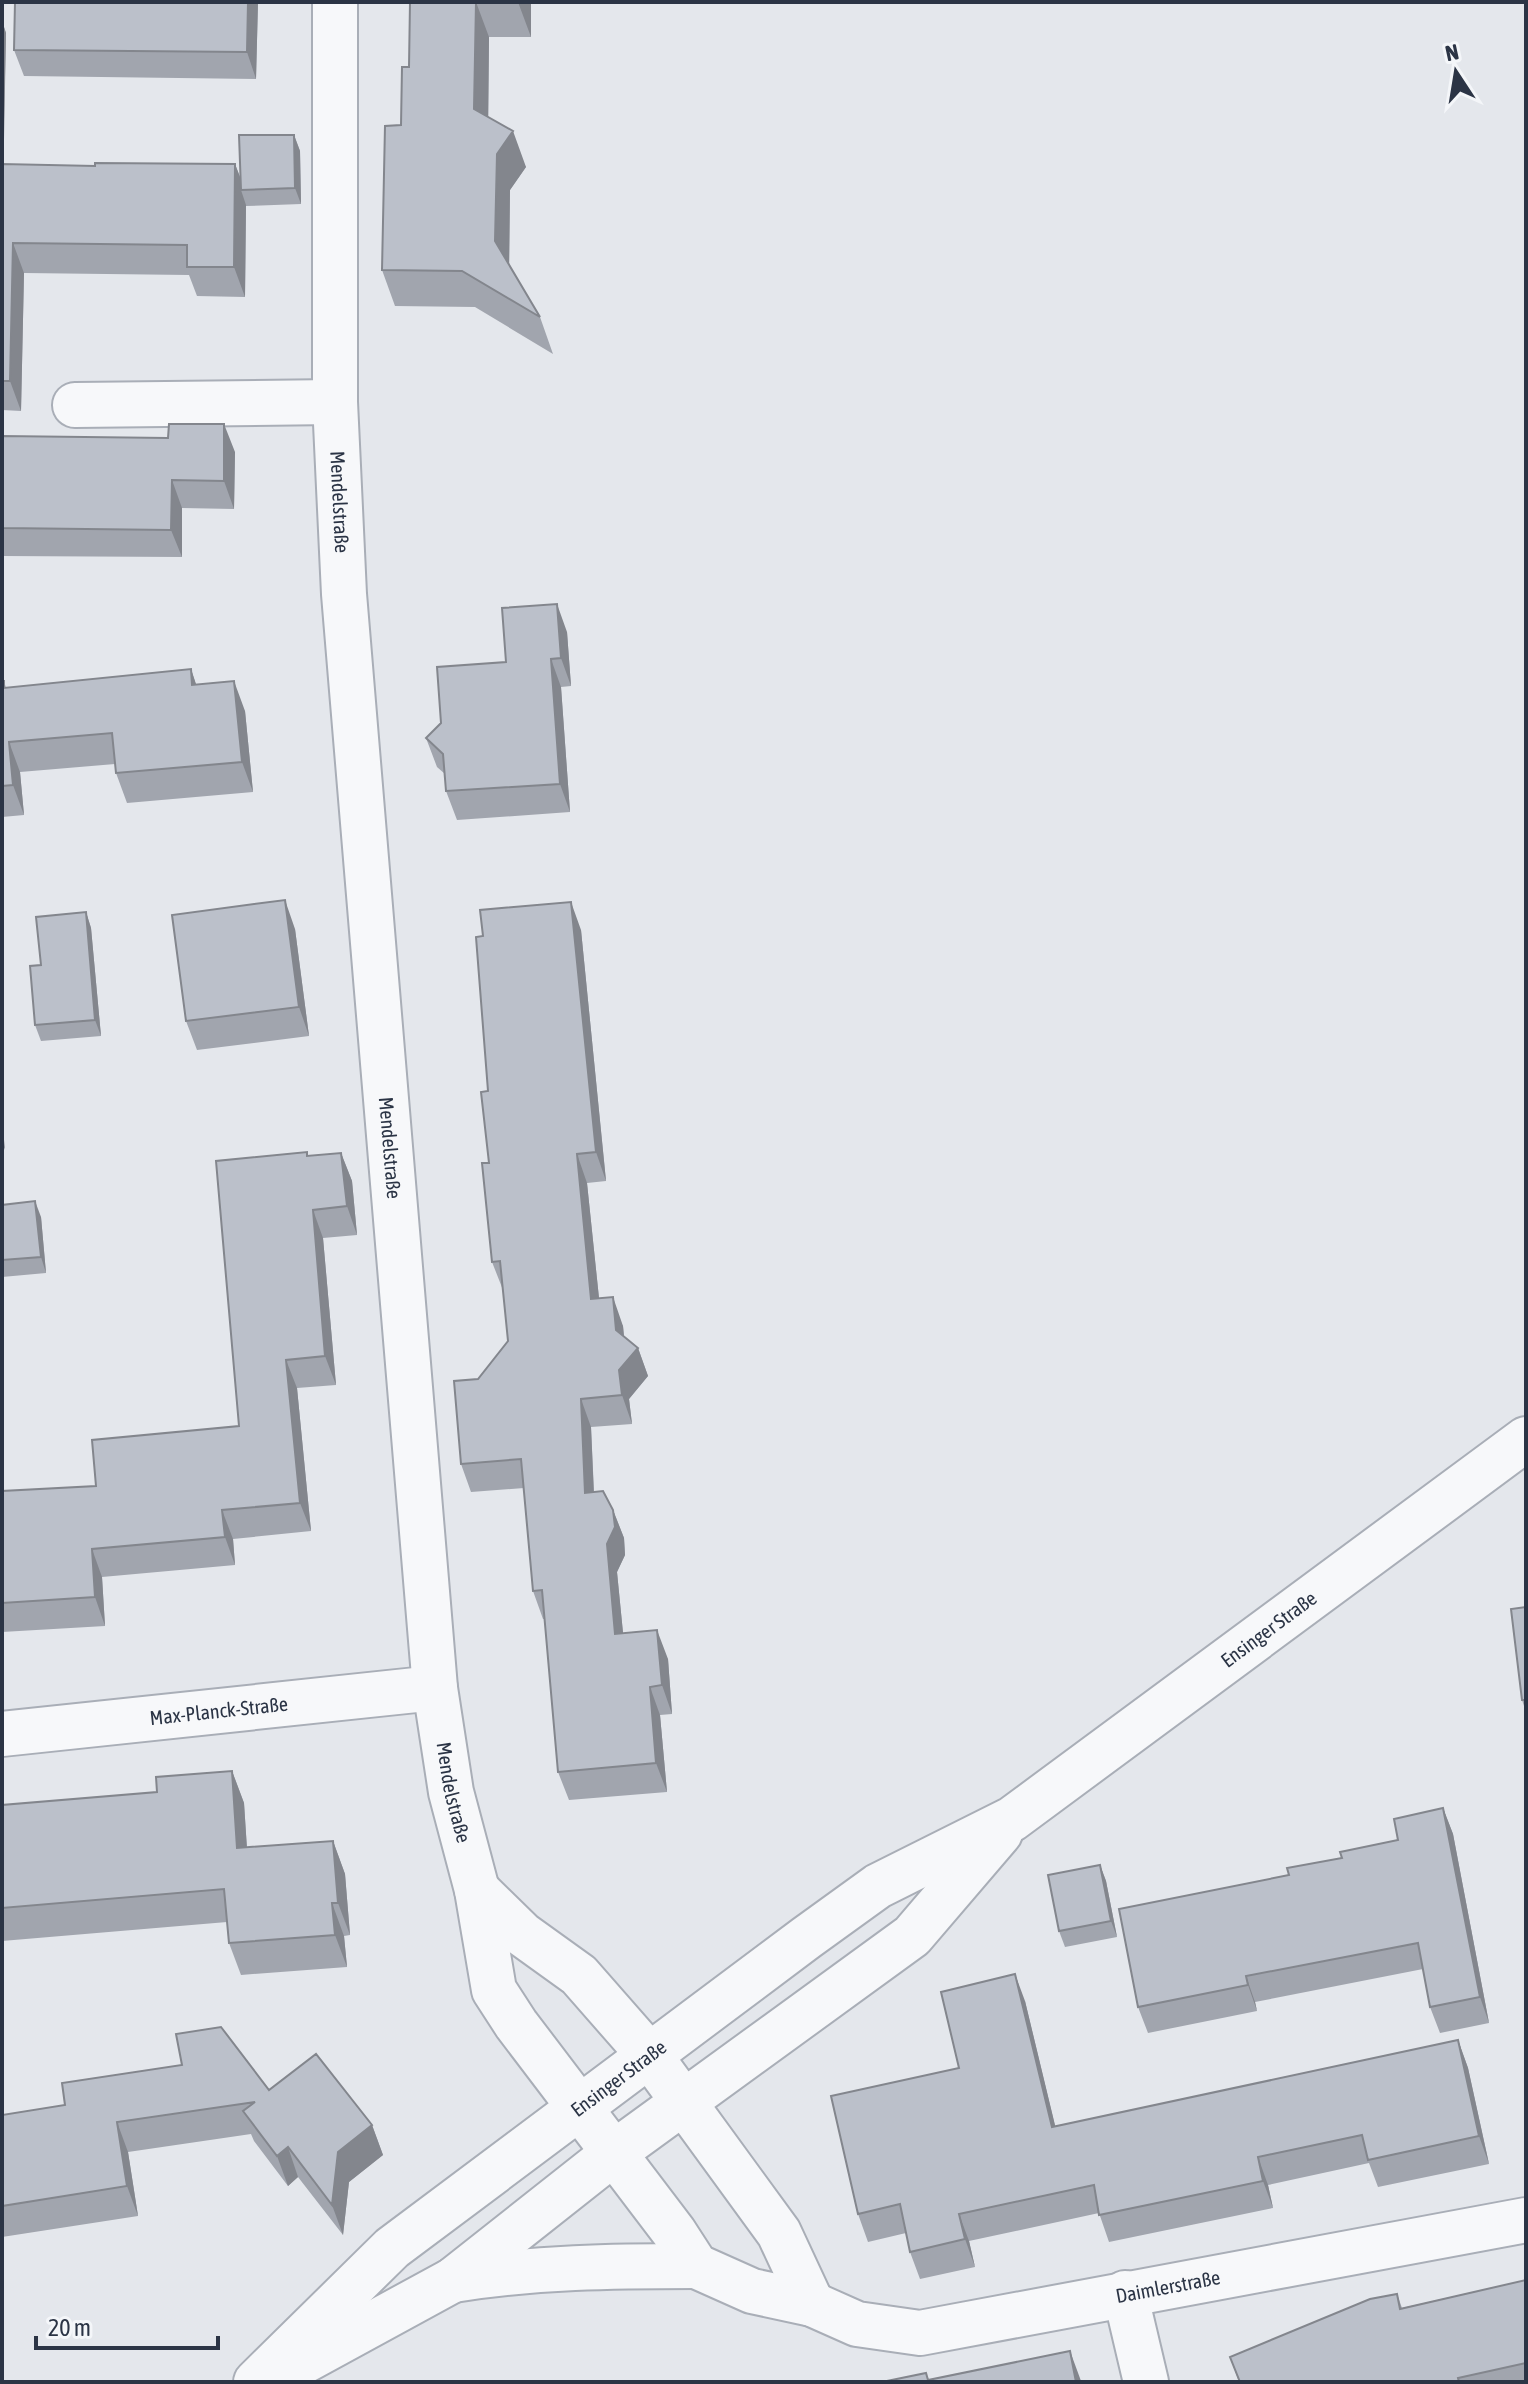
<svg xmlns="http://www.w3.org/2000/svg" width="1528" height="2384" font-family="'Asap Condensed',sans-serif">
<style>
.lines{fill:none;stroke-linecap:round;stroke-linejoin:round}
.minor-casing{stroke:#a9aeb7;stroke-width:48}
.minor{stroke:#f7f8fa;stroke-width:44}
.wall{fill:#a1a5ae}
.shaded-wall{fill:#83868d}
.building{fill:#bbc0ca;stroke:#83868d;stroke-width:2}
.labels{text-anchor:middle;stroke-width:6;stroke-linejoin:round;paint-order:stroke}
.street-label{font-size:20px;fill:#2b3445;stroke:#f4f6f9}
</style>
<rect width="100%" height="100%" fill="#e4e7ec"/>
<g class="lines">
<!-- minor casing -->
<g class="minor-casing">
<g id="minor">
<path id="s1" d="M 335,2 L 335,402 L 344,594 L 435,1688 L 451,1792 L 477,1890 L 494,1990 L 516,2024 L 674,2232 L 696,2266 L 752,2291 L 812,2304 L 857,2324 L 920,2333 L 1526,2220"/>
<path d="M 75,405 L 335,402"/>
<path id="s2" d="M 2,1734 L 435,1688"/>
<path d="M 477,1890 L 522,1934 L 579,1975 L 650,2056 L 779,2233 L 812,2304"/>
<path d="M 453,2280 C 534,2267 615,2266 696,2266"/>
<path d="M 1125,2293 L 1146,2382"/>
<path d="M 286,2371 L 453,2280 L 615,2152 L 912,1936 L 1000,1833"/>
<path id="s3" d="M 256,2382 L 392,2248 L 806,1938 L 878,1886 L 1012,1819 L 1526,1439"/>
</g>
</g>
<!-- minor -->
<use href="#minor" class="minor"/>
</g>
<!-- wall -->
<path class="wall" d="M 15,2 L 258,2 L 256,79 L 24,76 L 14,50 Z
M 410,2 L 531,2 L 531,37 L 489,37 L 488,117 L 526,167 L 510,190 L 509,264 L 540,317 L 553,354 L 475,307 L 395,306 L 382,270 L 409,67 Z
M 2,21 L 6,33 L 3,164 L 95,166 L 235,164 L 240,177 L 294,135 L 300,151 L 301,204 L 246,206 L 246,205 L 245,297 L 197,296 L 189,275 L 24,273 L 21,411 L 2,410 Z
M 2,436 L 235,452 L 234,509 L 182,508 L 182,557 L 2,556 Z
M 567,632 L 571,686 L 561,687 L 570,812 L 457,820 L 446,791 L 445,774 L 437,767 L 426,738 L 506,662 Z
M 191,669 L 196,685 L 245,711 L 253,792 L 127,803 L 116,773 L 115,764 L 20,772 L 24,815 L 2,817 L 2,681 L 4,681 L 6,688 Z
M 86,912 L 91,928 L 101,1036 L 41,1041 L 35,1025 L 41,965 Z
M 295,929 L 309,1036 L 197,1050 L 186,1021 Z
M 581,930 L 606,1181 L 587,1183 L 599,1298 L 623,1326 L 624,1337 L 638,1348 L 648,1376 L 629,1399 L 632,1424 L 591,1427 L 594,1492 L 613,1510 L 624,1538 L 625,1555 L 617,1572 L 623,1633 L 668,1659 L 672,1714 L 660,1715 L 667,1792 L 569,1800 L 558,1772 L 545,1619 L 543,1619 L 533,1591 L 524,1488 L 471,1492 L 461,1464 L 478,1379 L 508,1341 L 503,1290 L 492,1262 L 488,1091 Z
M 341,1153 L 352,1181 L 357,1235 L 323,1238 L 336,1385 L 297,1388 L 311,1531 L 233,1539 L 235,1565 L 102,1577 L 105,1626 L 2,1632 L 2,1491 L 96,1486 L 239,1426 L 309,1156 Z
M 2,1205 L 41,1217 L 46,1273 L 2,1277 Z
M 1526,1607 L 1526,1712 L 1522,1700 Z
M 232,1771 L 244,1803 L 247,1848 L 333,1841 L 345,1874 L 350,1935 L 344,1936 L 347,1967 L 241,1975 L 229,1943 L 227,1922 L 2,1941 L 2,1805 L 157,1792 Z
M 1443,1808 L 1453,1834 L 1489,2023 L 1440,2033 L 1430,2007 L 1423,1969 L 1255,2002 L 1257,2011 L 1148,2033 L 1138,2007 L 1289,1875 L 1398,1840 Z
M 1100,1865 L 1106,1881 L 1117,1937 L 1065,1947 L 1059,1931 Z
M 1025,2001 L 1055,2126 L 1458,2040 L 1468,2068 L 1489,2164 L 1378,2187 L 1369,2163 L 1268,2185 L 1273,2208 L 1109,2242 L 1099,2213 L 969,2241 L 975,2267 L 920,2279 L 910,2252 L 906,2233 L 868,2242 L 858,2214 L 959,2068 Z
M 269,2090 L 372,2125 L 383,2155 L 349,2182 L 343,2235 L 298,2177 L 288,2186 L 254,2141 L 251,2134 L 128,2152 L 138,2216 L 2,2237 L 2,2115 Z
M 1526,2280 L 1526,2382 L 1239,2382 L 1230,2357 L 1397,2294 L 1402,2308 Z"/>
<!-- shaded-wall -->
<path class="shaded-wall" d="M 248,2 L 258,2 L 256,79 L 247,52 Z
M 476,2 L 489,37 L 488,145 L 474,109 Z
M 518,2 L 531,2 L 531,37 Z
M 2,21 L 6,33 L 3,193 L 2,191 Z
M 513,131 L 526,167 L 510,190 L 509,278 L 495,241 L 497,154 Z
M 294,135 L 300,151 L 301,204 L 295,188 Z
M 235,164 L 245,190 L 241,190 L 246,205 L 245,297 L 234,267 Z
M 13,243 L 24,273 L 21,411 L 10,381 Z
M 224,424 L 235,452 L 234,509 L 224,481 Z
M 172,480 L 182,508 L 182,557 L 171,530 Z
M 557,604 L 567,632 L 571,686 L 561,658 Z
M 551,659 L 561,687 L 570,812 L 560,784 Z
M 191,669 L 201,699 L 192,685 Z
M 234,681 L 245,711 L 253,792 L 242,762 Z
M 9,742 L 20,772 L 24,815 L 13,785 Z
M 285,900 L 295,929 L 309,1036 L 299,1007 Z
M 571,902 L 581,930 L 606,1181 L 596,1152 Z
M 86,912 L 91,928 L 101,1036 L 95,1020 Z
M 2,1119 L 5,1150 L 2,1142 Z
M 341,1153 L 352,1181 L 357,1235 L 347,1206 Z
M 577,1154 L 587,1183 L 602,1327 L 591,1299 Z
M 35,1201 L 41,1217 L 46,1273 L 41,1257 Z
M 313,1210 L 323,1238 L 336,1385 L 325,1356 Z
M 613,1297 L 623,1326 L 626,1358 L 616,1330 Z
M 638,1348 L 648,1376 L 629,1399 L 632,1424 L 622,1395 L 619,1370 Z
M 286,1360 L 297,1388 L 311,1531 L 300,1503 Z
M 581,1399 L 591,1427 L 595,1521 L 585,1493 Z
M 222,1510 L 233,1539 L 235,1565 L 225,1537 Z
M 613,1510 L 624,1538 L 625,1555 L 617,1572 L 626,1663 L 615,1634 L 607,1544 Z
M 92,1549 L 102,1577 L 105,1626 L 95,1597 Z
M 657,1630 L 668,1659 L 672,1714 L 662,1685 Z
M 650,1687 L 660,1715 L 667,1792 L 656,1763 Z
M 232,1771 L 244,1803 L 249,1881 L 237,1848 Z
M 1443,1808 L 1453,1834 L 1489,2023 L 1480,1997 Z
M 333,1841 L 345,1874 L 350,1935 L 338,1903 Z
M 1100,1865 L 1106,1881 L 1117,1937 L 1111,1921 Z
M 332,1903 L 344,1936 L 347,1967 L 335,1935 Z
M 1015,1974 L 1025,2001 L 1062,2154 L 1052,2127 Z
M 1246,1976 L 1255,2002 L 1257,2011 L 1248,1985 Z
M 1458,2040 L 1468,2068 L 1489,2164 L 1479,2136 Z
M 117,2122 L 128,2152 L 138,2216 L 127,2186 Z
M 372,2125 L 383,2155 L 349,2182 L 343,2235 L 332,2205 L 338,2152 Z
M 288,2147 L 298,2177 L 288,2186 L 277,2156 Z
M 1258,2157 L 1268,2185 L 1273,2208 L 1263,2181 Z
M 959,2214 L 969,2241 L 975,2267 L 965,2239 Z
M 1070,2351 L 1081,2381 L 1081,2382 L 1076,2382 Z"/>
<!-- building -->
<path class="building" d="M 15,2 L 248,2 L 247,52 L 14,50 Z
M 410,2 L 476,2 L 474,109 L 513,131 L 497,154 L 495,241 L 540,317 L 462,271 L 382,270 L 385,126 L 401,125 L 402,67 L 409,67 Z
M 239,135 L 294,135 L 295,188 L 241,190 Z
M 95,163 L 235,164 L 234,267 L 187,267 L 187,245 L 13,243 L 10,381 L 2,381 L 2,164 L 95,166 Z
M 169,424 L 224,424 L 224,481 L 172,480 L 171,530 L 2,528 L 2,436 L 168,438 Z
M 557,604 L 561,658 L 551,659 L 560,784 L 446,791 L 443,754 L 426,738 L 441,723 L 437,667 L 506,662 L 502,608 Z
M 191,669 L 192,685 L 234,681 L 242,762 L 116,773 L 112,733 L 9,742 L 13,785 L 2,786 L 2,681 L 4,681 L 4,688 Z
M 285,900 L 299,1007 L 186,1021 L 172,915 Z
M 571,902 L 596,1152 L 577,1154 L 591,1299 L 613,1297 L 616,1330 L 638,1348 L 619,1370 L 622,1395 L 581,1399 L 585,1493 L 603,1491 L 613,1510 L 615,1527 L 607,1544 L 615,1634 L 657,1630 L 662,1685 L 650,1687 L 656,1763 L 558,1772 L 542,1590 L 533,1591 L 521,1459 L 461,1464 L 454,1381 L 478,1379 L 508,1341 L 500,1261 L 492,1262 L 482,1163 L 489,1163 L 481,1092 L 488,1091 L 476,937 L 483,936 L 480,910 Z
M 86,912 L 95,1020 L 35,1025 L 30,966 L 41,965 L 36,917 Z
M 307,1152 L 307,1156 L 341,1153 L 347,1206 L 313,1210 L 325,1356 L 286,1360 L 300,1503 L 222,1510 L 225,1537 L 92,1549 L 95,1597 L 2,1603 L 2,1491 L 96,1486 L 92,1440 L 239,1426 L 216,1161 Z
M 35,1201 L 41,1257 L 2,1260 L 2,1205 Z
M 1526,1607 L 1526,1700 L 1522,1700 L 1511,1609 Z
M 232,1771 L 237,1848 L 333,1841 L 338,1903 L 332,1903 L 335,1935 L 229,1943 L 224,1889 L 2,1908 L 2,1805 L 157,1792 L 156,1777 Z
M 1443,1808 L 1480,1997 L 1430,2007 L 1418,1943 L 1246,1976 L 1248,1985 L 1138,2007 L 1119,1909 L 1289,1875 L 1287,1868 L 1342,1858 L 1340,1852 L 1398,1840 L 1394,1819 Z
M 1100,1865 L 1111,1921 L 1059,1931 L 1048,1875 Z
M 1015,1974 L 1052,2127 L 1458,2040 L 1479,2136 L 1368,2160 L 1362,2135 L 1258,2157 L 1263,2181 L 1099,2215 L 1094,2185 L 959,2214 L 965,2239 L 910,2252 L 900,2204 L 858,2214 L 831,2096 L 959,2068 L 941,1992 Z
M 221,2027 L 269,2090 L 316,2054 L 372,2125 L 338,2152 L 332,2205 L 288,2147 L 277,2156 L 243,2111 L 255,2102 L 117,2122 L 127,2186 L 2,2206 L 2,2115 L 65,2105 L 62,2083 L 182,2065 L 176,2034 Z
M 1526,2280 L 1526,2363 L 1458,2378 L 1459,2382 L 1240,2382 L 1230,2357 L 1370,2299 L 1397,2294 L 1400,2309 Z
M 1070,2351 L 1076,2382 L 882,2382 L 926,2373 L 928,2380 Z"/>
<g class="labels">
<!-- street labels -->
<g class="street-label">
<text dy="7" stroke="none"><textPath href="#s1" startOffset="500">Mendelstraße</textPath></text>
<text dy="7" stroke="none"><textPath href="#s1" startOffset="1148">Mendelstraße</textPath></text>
<text dy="7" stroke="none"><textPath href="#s3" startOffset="1266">Ensinger Straße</textPath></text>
<text dy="7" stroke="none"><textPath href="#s2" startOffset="218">Max-Planck-Straße</textPath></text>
<text dy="7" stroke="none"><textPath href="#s1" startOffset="1796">Mendelstraße</textPath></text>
<text dy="7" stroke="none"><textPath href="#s3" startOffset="474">Ensinger Straße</textPath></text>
<text dy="7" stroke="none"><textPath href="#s1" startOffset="2828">Daimlerstraße</textPath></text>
</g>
</g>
<!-- border -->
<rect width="1528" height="2384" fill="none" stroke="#2b3445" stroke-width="8"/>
<!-- north arrow -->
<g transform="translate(1456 72) rotate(348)" stroke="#f4f6f9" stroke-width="6" paint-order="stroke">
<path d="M0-6L14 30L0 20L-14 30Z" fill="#2b3445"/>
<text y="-12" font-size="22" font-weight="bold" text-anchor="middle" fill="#2b3445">N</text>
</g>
<!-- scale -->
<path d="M36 2336v12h182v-12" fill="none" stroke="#2b3445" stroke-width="4"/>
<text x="48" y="2336" font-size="24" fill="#2b3445" stroke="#f4f6f9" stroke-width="6" paint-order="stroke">20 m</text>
</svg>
